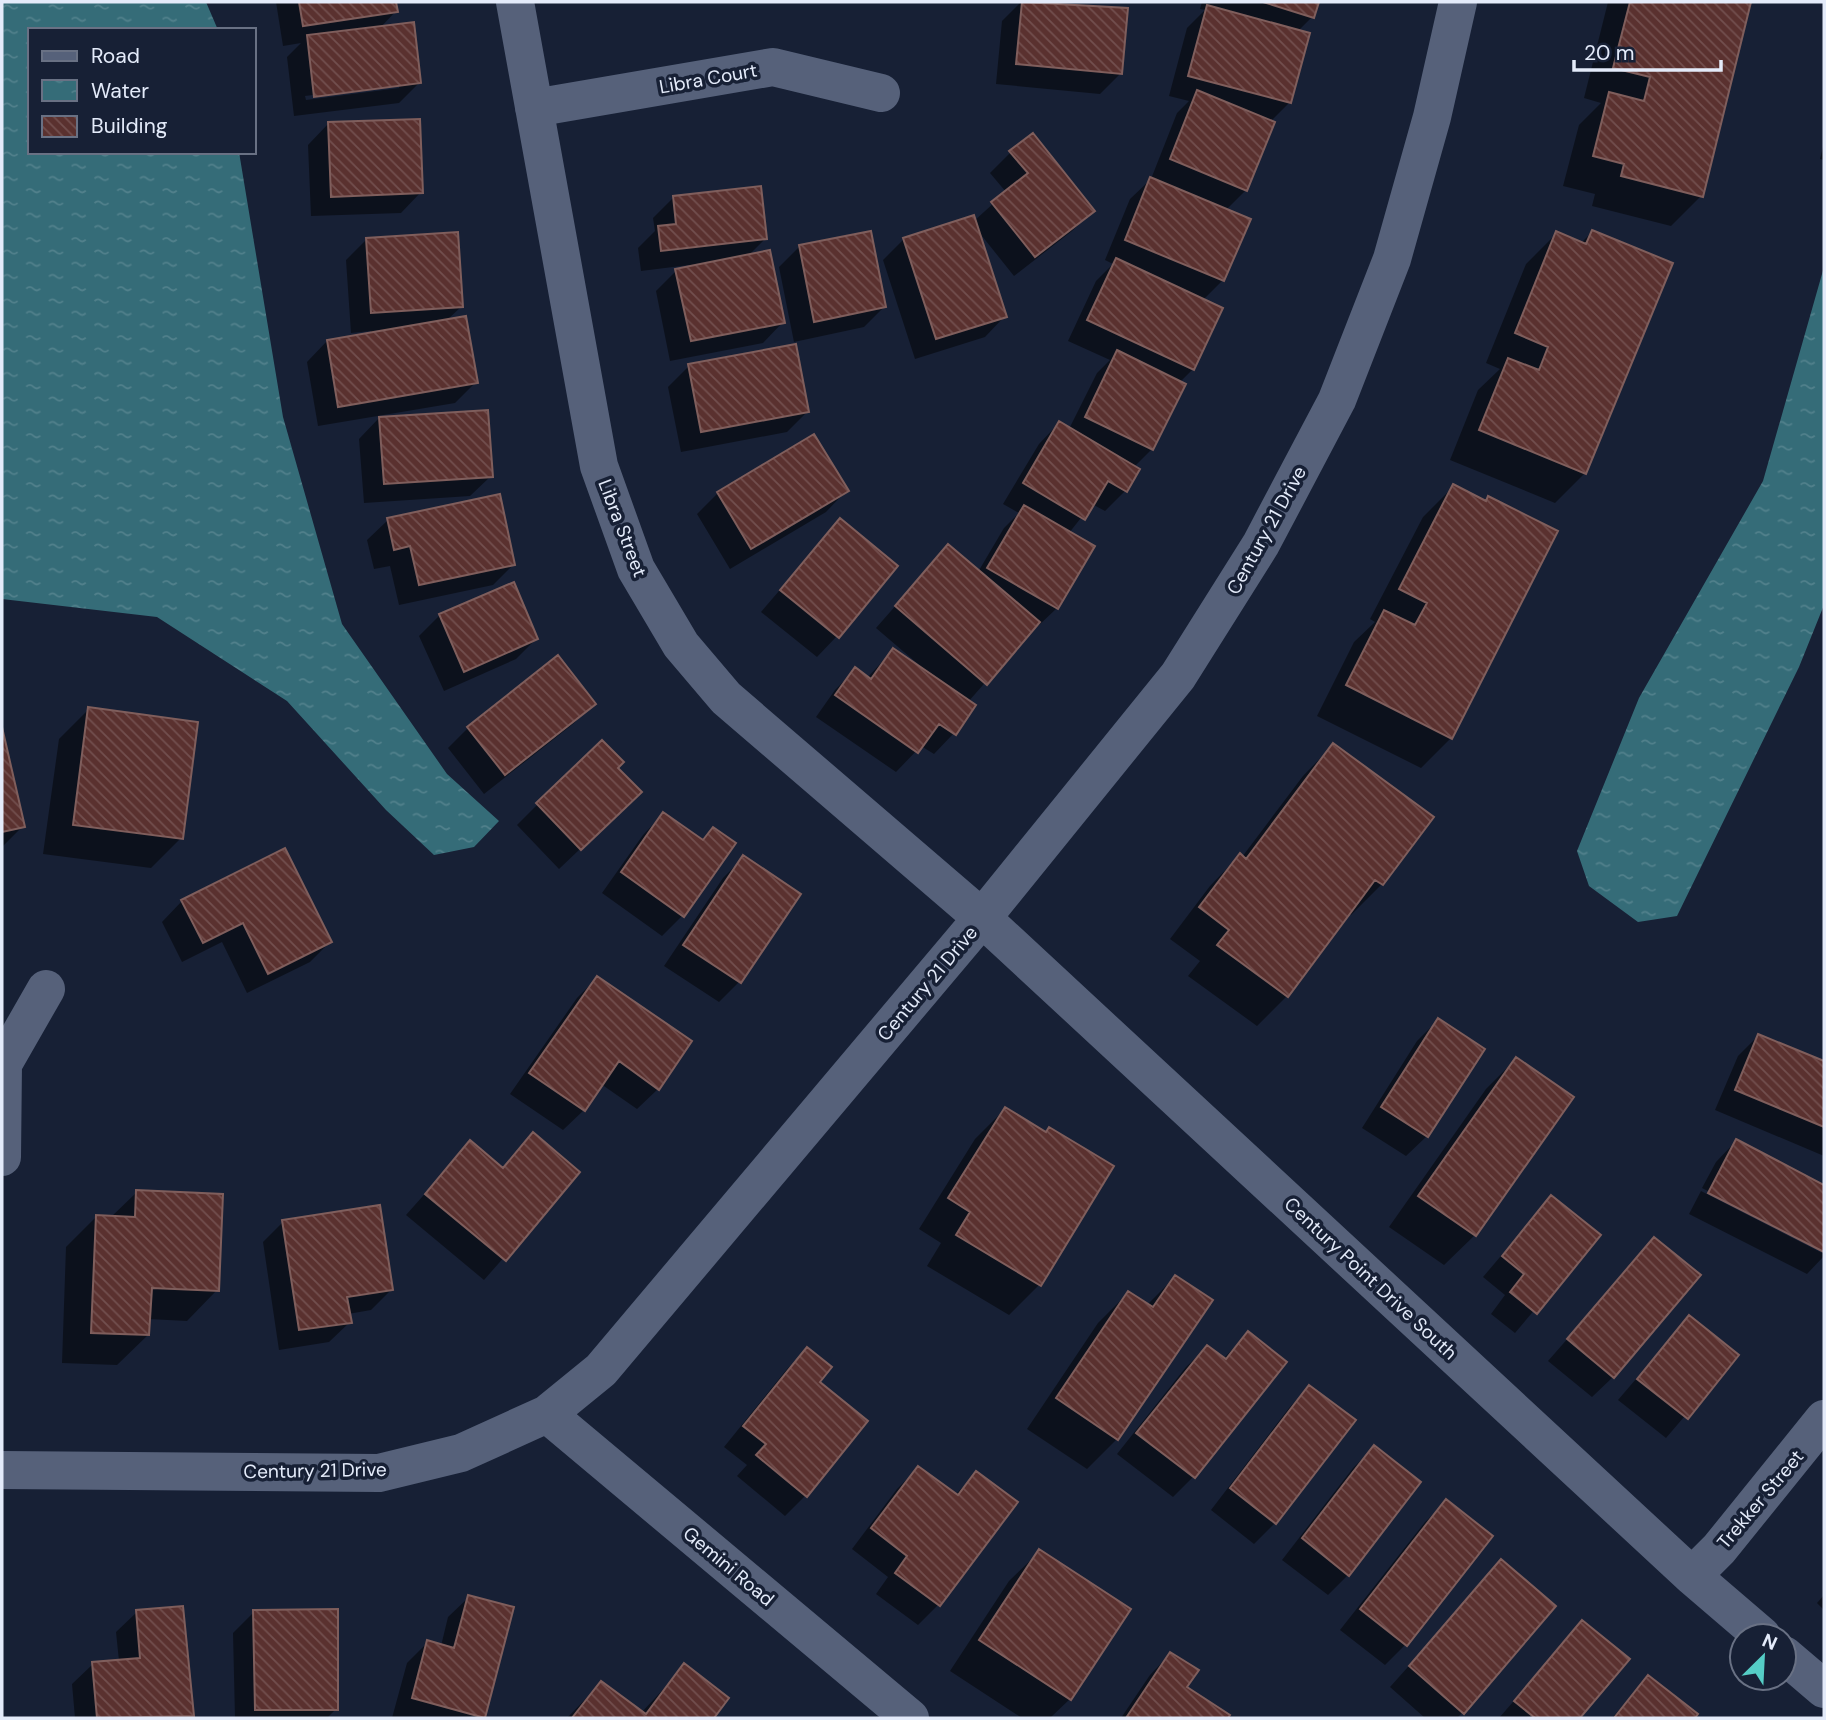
<svg xmlns="http://www.w3.org/2000/svg" width="1826" height="1720" font-family="'DM Sans',sans-serif">
<style>
.water{fill:url(#water-ripples)}
.shadow{fill:#0007;fill-rule:evenodd}
.building{fill:url(#building-back-hatch);stroke:#7f5e5c;stroke-width:2}
.lines{fill:none;stroke-linecap:round;stroke-linejoin:round}
.minor{stroke:#56617a;stroke-width:38}
.labels{text-anchor:middle;stroke-width:7;stroke-linejoin:round;paint-order:stroke}
.street-label{font-size:19px;fill:#e4ebfa;stroke:#172035}
</style>
<defs>
<pattern id="water-ripples" width="26" height="14" patternUnits="userSpaceOnUse" patternTransform="scale(1.75)"><rect width="26" height="14" fill="#356c78"/><path d="M2 4q2-2 4 0t4 0M15 11q2-2 4 0t4 0" fill="none" stroke="#52818c"/></pattern>
<pattern id="building-back-hatch" width="6" height="6" patternUnits="userSpaceOnUse" patternTransform="scale(1.75)"><rect width="6" height="6" fill="#5a312f"/><path d="M-1 5l2 2M0 0l6 6M5-1l2 2" fill="none" stroke="#724f4e"/></pattern>
</defs>
<rect width="100%" height="100%" fill="#172035"/>
<!-- water -->
<path class="water" d="M 2,2 L 206,2 L 218,30 L 30,30 L 30,152 L 239,152 L 283,417 L 342,624 L 447,774 L 499,821 L 474,847 L 434,855 L 386,810 L 287,701 L 157,617 L 2,599 Z
M 1824,267 L 1824,605 L 1799,667 L 1677,916 L 1638,922 L 1589,886 L 1577,851 L 1639,698 L 1763,481 Z"/>
<!-- shadow -->
<path class="shadow" d="M 276,2 L 395,2 L 396,11 L 380,28 L 419,83 L 399,103 L 294,116 L 287,57 L 301,43 L 283,46 ZM 399,84 L 399,88 L 306,100 L 305,96 Z
M 1021,2 L 1126,10 L 1121,73 L 1100,94 L 996,84 L 1002,21 Z
M 1202,2 L 1317,2 L 1312,17 L 1298,31 L 1290,102 L 1270,122 L 1246,190 L 1226,210 L 1223,280 L 1203,300 L 1193,369 L 1179,383 L 1183,385 L 1152,449 L 1134,467 L 1125,491 L 1105,511 L 1092,504 L 1069,533 L 1057,608 L 1036,628 L 1034,627 L 968,702 L 954,733 L 934,754 L 921,746 L 896,772 L 816,717 L 835,690 L 855,670 L 867,678 L 893,650 L 916,666 L 918,664 L 876,628 L 948,546 L 978,572 L 1004,528 L 1019,513 L 1003,504 L 1039,444 L 1059,423 L 1069,429 L 1097,373 L 1110,360 L 1068,341 L 1096,281 L 1113,264 L 1105,260 L 1130,199 L 1151,179 L 1177,113 L 1189,101 L 1169,96 L 1187,28 L 1205,10 L 1200,9 Z
M 1608,2 L 1750,2 L 1701,196 L 1671,226 L 1592,206 L 1595,194 L 1563,186 L 1579,125 L 1601,103 L 1584,98 Z
M 328,124 L 421,192 L 401,213 L 311,216 L 308,145 Z
M 1824,143 L 1824,160 L 1820,159 Z
M 1011,152 L 1092,211 L 1072,231 L 1014,276 L 978,231 L 1005,316 L 985,337 L 915,359 L 883,260 L 904,239 L 974,221 L 1006,192 L 990,173 Z
M 674,197 L 765,239 L 748,256 L 783,322 L 763,343 L 670,361 L 656,291 L 676,271 L 690,268 L 689,265 L 641,271 L 638,248 L 655,231 L 653,218 Z
M 1592,232 L 1585,473 L 1555,503 L 1450,460 L 1478,390 L 1500,369 L 1486,363 L 1526,264 L 1557,233 L 1581,243 Z
M 366,240 L 462,306 L 446,321 L 476,382 L 455,403 L 318,426 L 307,362 L 327,341 L 371,334 L 371,331 L 351,333 L 346,260 Z
M 800,246 L 884,307 L 864,327 L 794,342 L 779,267 Z
M 689,366 L 807,412 L 787,432 L 681,452 L 668,387 Z
M 379,418 L 491,476 L 470,496 L 364,503 L 359,439 Z
M 1453,487 L 1484,502 L 1488,498 L 1451,738 L 1421,768 L 1317,716 L 1354,642 L 1375,622 L 1370,619 L 1423,517 Z
M 846,491 L 826,512 L 730,569 L 697,514 L 718,493 Z
M 388,520 L 513,565 L 493,585 L 399,605 L 390,566 L 374,569 L 367,540 Z
M 840,520 L 837,636 L 817,657 L 761,612 Z
M 440,615 L 536,639 L 516,659 L 444,691 L 419,636 Z
M 594,703 L 573,724 L 484,794 L 448,748 L 468,728 Z
M 89,709 L 181,838 L 151,868 L 43,854 L 59,739 Z
M 2,735 L 23,826 L 2,847 Z
M 1333,745 L 1431,818 L 1382,884 L 1351,915 L 1349,913 L 1287,996 L 1257,1026 L 1188,976 L 1200,961 L 1170,939 L 1210,886 L 1240,855 L 1242,857 L 1303,776 Z
M 616,768 L 619,812 L 559,869 L 517,825 L 537,805 Z
M 663,814 L 701,841 L 714,829 L 683,915 L 662,936 L 602,893 L 643,835 Z
M 744,857 L 739,982 L 719,1002 L 664,966 L 723,878 Z
M 182,901 L 330,942 L 310,962 L 247,993 L 222,942 L 182,962 L 162,922 Z
M 597,978 L 658,1089 L 637,1109 L 601,1084 L 584,1110 L 563,1130 L 510,1094 L 577,998 Z
M 1438,1020 L 1427,1136 L 1406,1156 L 1362,1128 L 1417,1041 Z
M 1758,1036 L 1824,1063 L 1824,1156 L 1715,1110 L 1738,1056 Z
M 1516,1059 L 1475,1235 L 1444,1265 L 1389,1227 L 1486,1089 Z
M 1005,1109 L 1039,1285 L 1009,1315 L 927,1266 L 941,1243 L 919,1229 L 975,1139 Z
M 533,1135 L 578,1173 L 484,1280 L 406,1215 L 470,1143 L 501,1169 Z
M 1736,1141 L 1824,1187 L 1824,1256 L 1807,1274 L 1689,1214 L 1701,1191 L 1822,1253 L 1822,1249 L 1702,1188 L 1716,1162 Z
M 137,1192 L 217,1290 L 187,1321 L 148,1319 L 148,1335 L 117,1365 L 62,1363 L 66,1247 L 96,1217 L 111,1217 Z
M 1551,1197 L 1598,1235 L 1515,1333 L 1491,1314 L 1505,1295 L 1483,1277 Z
M 283,1222 L 392,1289 L 371,1310 L 348,1314 L 350,1322 L 329,1342 L 279,1350 L 263,1242 Z
M 1655,1239 L 1613,1377 L 1592,1397 L 1548,1361 Z
M 1175,1277 L 1117,1439 L 1087,1469 L 1027,1429 L 1098,1323 L 1128,1293 L 1147,1305 Z
M 1689,1317 L 1737,1355 L 1666,1438 L 1618,1400 Z
M 1248,1333 L 1285,1362 L 1193,1477 L 1173,1497 L 1117,1454 L 1186,1367 L 1207,1347 L 1223,1359 Z
M 807,1349 L 817,1382 L 806,1495 L 785,1516 L 737,1476 L 747,1465 L 724,1447 L 787,1369 Z
M 1309,1387 L 1353,1420 L 1275,1523 L 1254,1544 L 1211,1510 L 1289,1408 Z
M 1374,1447 L 1348,1575 L 1328,1595 L 1282,1560 L 1353,1468 Z
M 918,1468 L 955,1495 L 977,1473 L 938,1605 L 918,1625 L 876,1594 L 888,1577 L 852,1549 L 897,1489 Z
M 1446,1502 L 1491,1536 L 1405,1645 L 1385,1665 L 1340,1630 L 1425,1522 Z
M 1040,1551 L 1070,1699 L 1050,1718 L 1022,1718 L 950,1671 L 1009,1581 Z
M 1502,1562 L 1463,1712 L 1457,1718 L 1425,1718 L 1390,1687 Z
M 1824,1595 L 1824,1610 L 1817,1603 Z
M 469,1597 L 483,1717 L 392,1718 L 407,1663 L 428,1642 L 441,1646 L 448,1617 Z
M 137,1612 L 192,1716 L 189,1718 L 75,1718 L 72,1684 L 93,1664 L 119,1661 L 116,1632 Z
M 254,1612 L 336,1709 L 327,1718 L 235,1718 L 233,1633 Z
M 1582,1623 L 1627,1660 L 1578,1718 L 1499,1718 Z
M 1170,1654 L 1185,1688 L 1227,1716 L 1226,1718 L 1121,1718 L 1150,1675 Z
M 685,1666 L 727,1698 L 711,1718 L 567,1718 L 601,1683 L 641,1713 Z
M 1648,1677 L 1696,1714 L 1693,1718 L 1612,1718 Z"/>
<!-- building -->
<path class="building" d="M 299,2 L 396,2 L 398,12 L 303,26 Z
M 1022,2 L 1128,8 L 1122,74 L 1016,64 Z
M 1263,2 L 1319,2 L 1314,18 Z
M 1630,2 L 1751,2 L 1703,197 L 1621,176 L 1624,164 L 1593,156 L 1609,92 L 1644,101 L 1650,77 L 1613,68 Z
M 1207,5 L 1310,33 L 1291,103 L 1188,76 Z
M 414,22 L 421,83 L 314,97 L 307,35 Z
M 1197,90 L 1275,122 L 1247,191 L 1170,159 Z
M 420,119 L 423,193 L 331,197 L 328,122 Z
M 1033,133 L 1095,211 L 1035,257 L 991,202 L 1028,173 L 1009,151 Z
M 1150,177 L 1251,219 L 1224,281 L 1125,240 Z
M 761,186 L 767,239 L 661,251 L 658,226 L 676,224 L 673,196 Z
M 974,215 L 1007,317 L 936,339 L 903,238 Z
M 1592,230 L 1673,263 L 1586,474 L 1479,430 L 1508,358 L 1539,370 L 1548,347 L 1515,333 L 1556,231 L 1586,244 Z
M 871,231 L 886,307 L 814,322 L 799,245 Z
M 458,232 L 463,307 L 371,313 L 366,238 Z
M 770,250 L 785,323 L 691,341 L 675,269 Z
M 1116,258 L 1223,308 L 1194,370 L 1087,320 Z
M 466,316 L 478,383 L 338,407 L 327,340 Z
M 796,344 L 809,412 L 701,432 L 688,364 Z
M 1117,350 L 1186,384 L 1153,450 L 1085,417 Z
M 488,410 L 493,477 L 384,484 L 379,417 Z
M 1059,421 L 1140,469 L 1127,492 L 1108,481 L 1085,520 L 1023,483 Z
M 814,434 L 849,491 L 751,549 L 717,492 Z
M 1453,484 L 1486,501 L 1488,496 L 1558,531 L 1452,739 L 1346,685 L 1384,610 L 1415,625 L 1427,603 L 1399,589 Z
M 500,494 L 515,565 L 419,585 L 410,546 L 394,550 L 387,518 Z
M 1024,505 L 1095,546 L 1058,609 L 987,568 Z
M 840,518 L 898,566 L 839,638 L 780,590 Z
M 948,544 L 1040,622 L 987,685 L 895,606 Z
M 514,582 L 538,639 L 464,672 L 439,614 Z
M 893,648 L 976,705 L 956,735 L 939,724 L 918,753 L 835,695 L 855,667 L 871,679 Z
M 558,655 L 596,704 L 505,775 L 467,727 Z
M 88,707 L 198,722 L 183,839 L 73,825 Z
M 2,727 L 25,827 L 2,832 Z
M 602,740 L 624,762 L 618,768 L 642,792 L 581,850 L 536,803 Z
M 1333,743 L 1434,817 L 1383,885 L 1375,880 L 1288,997 L 1217,945 L 1229,930 L 1199,907 L 1240,853 L 1246,859 Z
M 663,812 L 703,840 L 713,827 L 736,843 L 684,917 L 621,872 Z
M 285,848 L 332,942 L 268,974 L 243,923 L 203,943 L 181,900 Z
M 743,855 L 801,894 L 741,983 L 683,945 Z
M 597,976 L 692,1041 L 659,1090 L 619,1061 L 585,1111 L 529,1073 Z
M 1438,1018 L 1485,1049 L 1428,1137 L 1381,1107 Z
M 1758,1034 L 1824,1061 L 1824,1127 L 1735,1090 Z
M 1516,1057 L 1574,1097 L 1476,1236 L 1418,1196 Z
M 1005,1107 L 1046,1132 L 1049,1127 L 1114,1166 L 1041,1286 L 956,1235 L 970,1212 L 948,1198 Z
M 533,1132 L 580,1172 L 506,1261 L 425,1194 L 470,1140 L 503,1168 Z
M 1736,1139 L 1824,1185 L 1824,1252 L 1708,1193 Z
M 136,1190 L 223,1194 L 219,1291 L 152,1288 L 149,1335 L 91,1333 L 96,1215 L 135,1217 Z
M 1551,1195 L 1601,1235 L 1537,1314 L 1510,1292 L 1524,1274 L 1502,1256 Z
M 380,1205 L 393,1290 L 347,1297 L 352,1323 L 299,1330 L 282,1220 Z
M 1654,1237 L 1701,1275 L 1614,1378 L 1567,1339 Z
M 1175,1275 L 1213,1300 L 1118,1440 L 1056,1398 L 1128,1291 L 1153,1307 Z
M 1689,1315 L 1739,1355 L 1688,1419 L 1637,1379 Z
M 1248,1331 L 1287,1362 L 1195,1478 L 1136,1433 L 1207,1345 L 1226,1359 Z
M 807,1347 L 832,1367 L 820,1382 L 868,1421 L 807,1497 L 756,1455 L 766,1444 L 743,1426 Z
M 1309,1385 L 1356,1420 L 1276,1524 L 1230,1488 Z
M 1374,1445 L 1421,1482 L 1349,1576 L 1302,1538 Z
M 918,1466 L 958,1495 L 976,1471 L 1018,1502 L 940,1606 L 895,1573 L 907,1556 L 871,1528 Z
M 1446,1499 L 1493,1536 L 1407,1646 L 1360,1609 Z
M 1039,1549 L 1131,1609 L 1071,1700 L 979,1640 Z
M 1501,1559 L 1556,1606 L 1464,1714 L 1409,1666 Z
M 468,1595 L 514,1607 L 485,1718 L 412,1698 L 427,1640 L 454,1648 Z
M 183,1606 L 194,1716 L 97,1718 L 92,1662 L 140,1658 L 136,1610 Z
M 338,1609 L 338,1710 L 255,1710 L 253,1610 Z
M 1582,1620 L 1630,1659 L 1580,1718 L 1535,1718 L 1514,1701 Z
M 1170,1652 L 1199,1670 L 1187,1687 L 1230,1715 L 1228,1718 L 1126,1718 Z
M 684,1663 L 729,1698 L 714,1718 L 572,1718 L 601,1681 L 646,1714 Z
M 1648,1675 L 1698,1714 L 1695,1718 L 1614,1718 Z"/>
<g class="lines">
<!-- minor -->
<path class="minor" d="M 515,2 L 599,466 L 636,569 L 681,645 L 726,698 L 982,918 L 1692,1576 L 1762,1636
M 534,108 L 773,67 L 881,93
M 2,1157 L 3,1064 L 46,989
M 547,1414 L 910,1718
M 2,1470 L 379,1473 L 461,1453 L 547,1414 L 601,1370 L 982,918 L 1178,676 L 1261,544 L 1337,400 L 1392,259 L 1432,117 L 1458,2
M 1692,1576 L 1719,1549 L 1824,1419
M 1784,1655 L 1824,1689"/>
</g>
<g class="labels">
<!-- street labels -->
<g class="street-label">
<text transform="translate(708 78) rotate(-10)" y="7">Libra Court</text>
<text transform="translate(623 528) rotate(69)" y="7">Libra Street</text>
<text transform="translate(1266 530) rotate(-61)" y="7">Century 21 Drive</text>
<text transform="translate(927 983) rotate(-50)" y="7">Century 21 Drive</text>
<text transform="translate(1371 1278) rotate(43)" y="7">Century Point Drive South</text>
<text transform="translate(315 1470) rotate(-1)" y="7">Century 21 Drive</text>
<text transform="translate(1760 1499) rotate(-50)" y="7">Trekker Street</text>
<text transform="translate(729 1566) rotate(40)" y="7">Gemini Road</text>
</g>
</g>
<!-- border -->
<rect width="1826" height="1720" fill="none" stroke="#e4ebfa" stroke-width="7"/>
<!-- legend -->
<rect x="28" y="28" width="228" height="126" fill="#172035" stroke="#697184" stroke-width="2"/>
<rect x="42" y="51" width="35" height="10" fill="#56617a" stroke="#697184" stroke-width="2"/>
<text x="91" y="63" font-size="21" fill="#e4ebfa">Road</text>
<rect x="42" y="80" width="35" height="21" fill="url(#water-ripples)" stroke="#697184" stroke-width="2"/>
<text x="91" y="98" font-size="21" fill="#e4ebfa">Water</text>
<rect x="42" y="116" width="35" height="21" fill="url(#building-back-hatch)" stroke="#697184" stroke-width="2"/>
<text x="91" y="133" font-size="21" fill="#e4ebfa">Building</text>
<!-- north arrow -->
<g transform="translate(1763 1657) rotate(24)"><circle r="33" fill="#172035" stroke="#697184" stroke-width="2"/>
<path d="M0-5L12 26L0 18L-12 26Z" fill="#55cdc6"/>
<text y="-10" font-size="19" font-weight="bold" text-anchor="middle" fill="#e4ebfa">N</text>
</g>
<!-- scale -->
<path d="M1574 60v10h147v-10" fill="none" stroke="#e4ebfa" stroke-width="3.5"/>
<text x="1584" y="60" font-size="21" fill="#e4ebfa" stroke="#172035" stroke-width="5" paint-order="stroke">20 m</text>
</svg>
